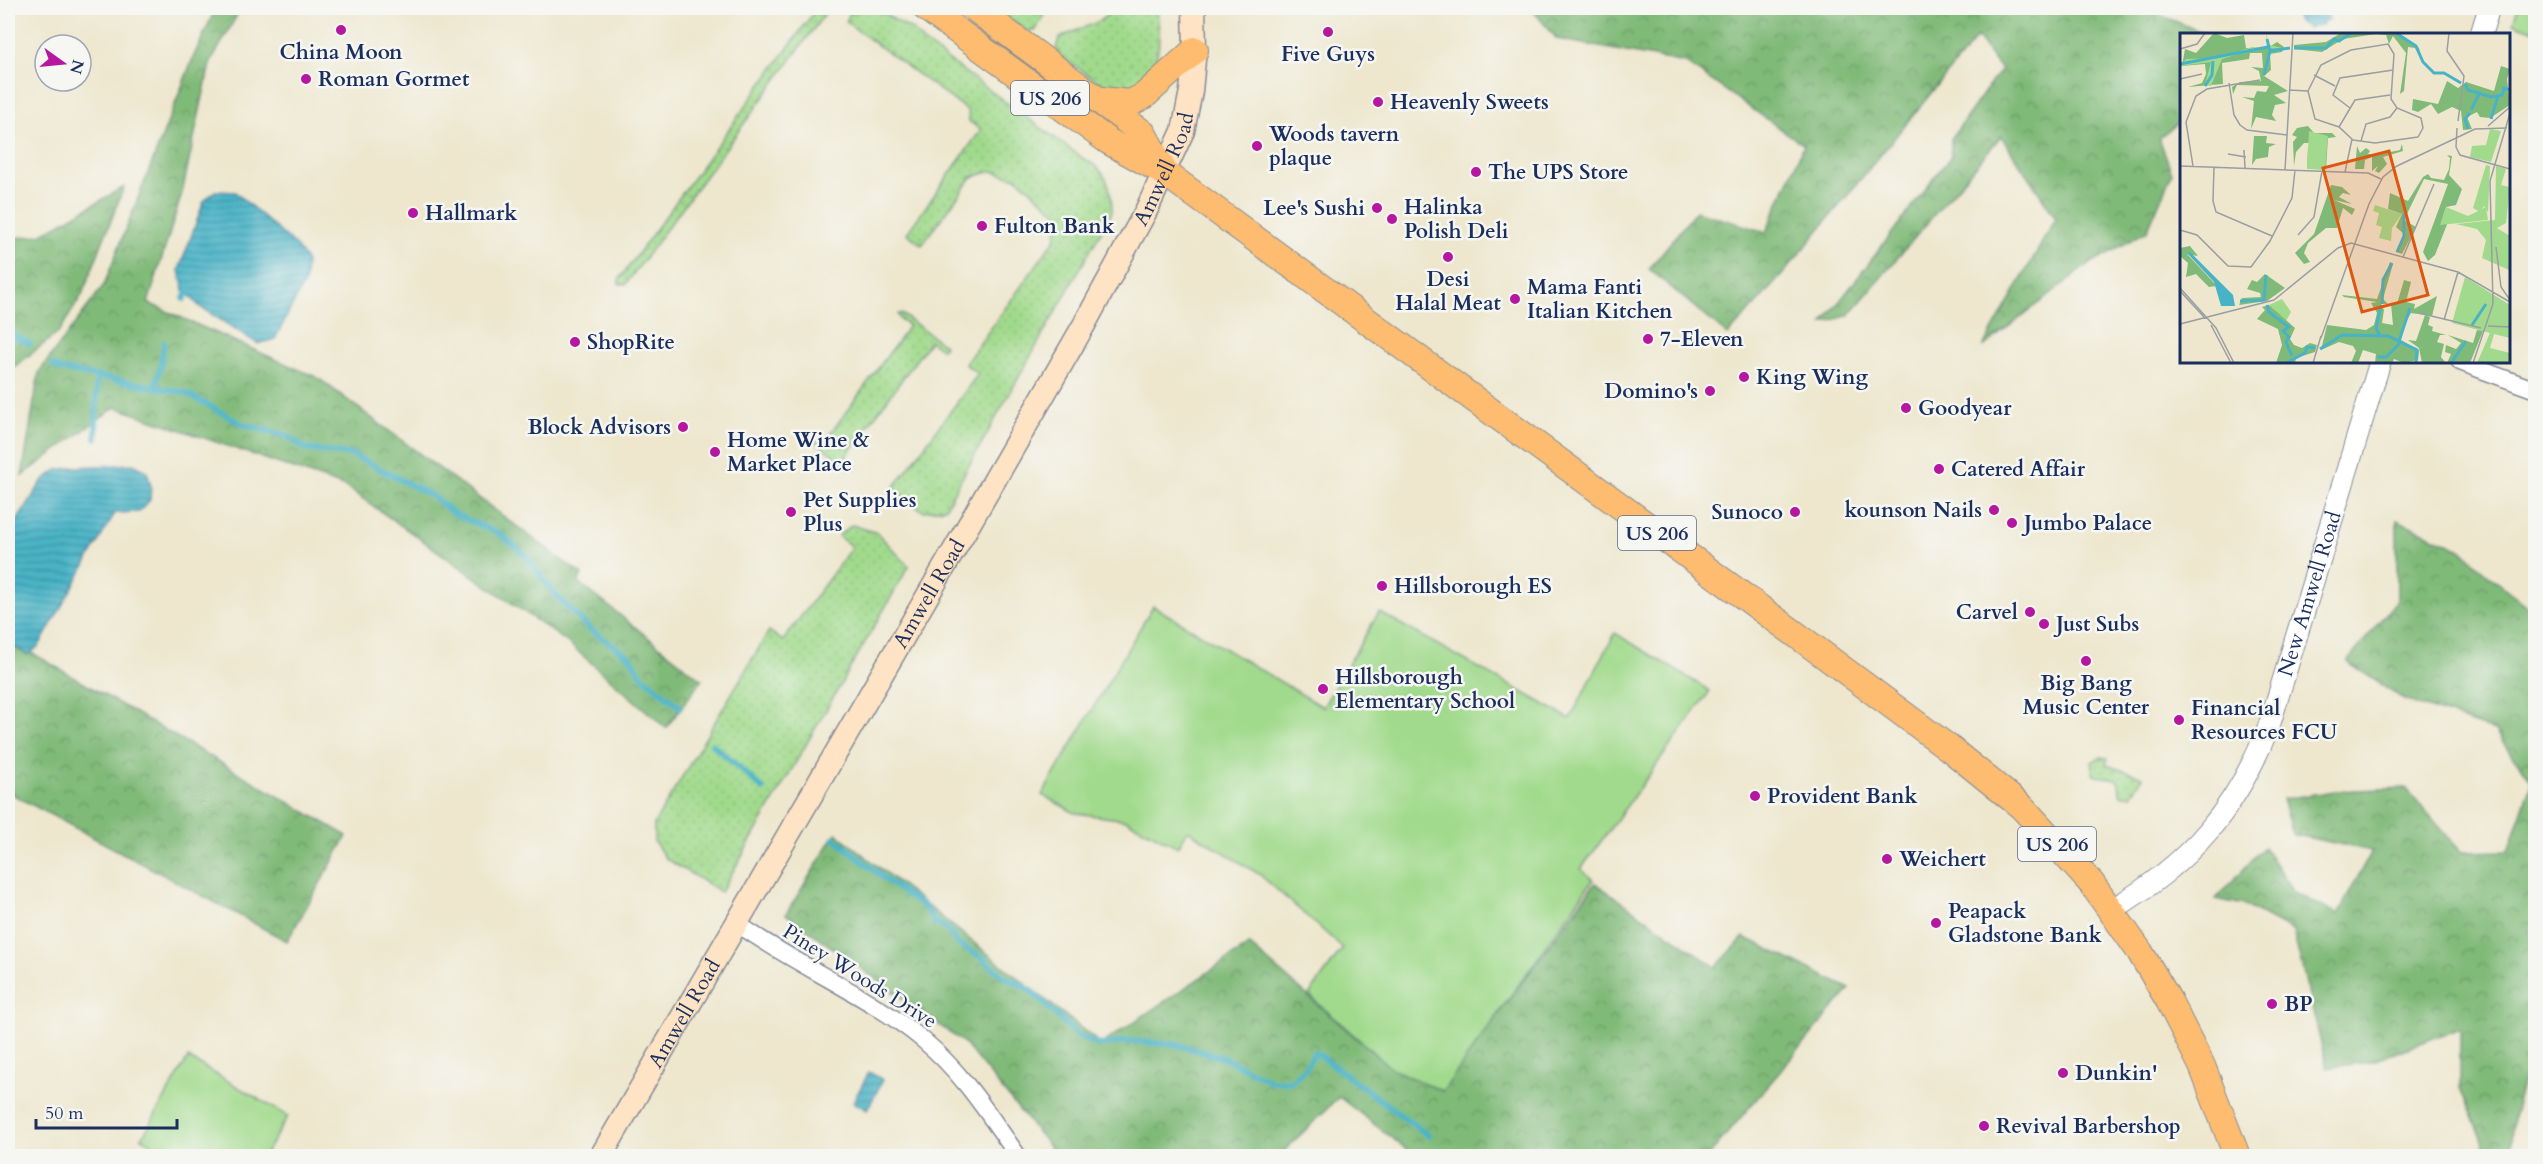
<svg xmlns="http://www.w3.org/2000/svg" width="2543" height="1164" font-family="Cardo,serif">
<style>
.grass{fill:url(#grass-dots);stroke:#5e8475;stroke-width:1.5}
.forest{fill:url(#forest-crowns);stroke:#4e746b;stroke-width:1.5}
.park{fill:#a1da8c;stroke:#5e8475;stroke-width:1.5}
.water{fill:url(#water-rules);stroke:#327192;stroke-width:1.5}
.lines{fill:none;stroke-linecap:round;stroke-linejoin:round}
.stream{stroke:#48b3c6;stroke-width:6}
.minor-casing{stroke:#848b96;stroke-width:19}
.tertiary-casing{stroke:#848b96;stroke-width:23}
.secondary-casing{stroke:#848b96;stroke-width:25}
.primary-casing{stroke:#848b96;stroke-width:28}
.minor{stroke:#fff;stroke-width:16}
.tertiary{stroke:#fff;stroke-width:21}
.secondary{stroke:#fee4c5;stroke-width:22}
.primary{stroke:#fdbc6f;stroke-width:26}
.poi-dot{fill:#b5179e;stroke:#f6f6f2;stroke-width:2}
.labels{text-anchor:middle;stroke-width:5;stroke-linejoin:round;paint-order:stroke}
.shield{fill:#f6f6f2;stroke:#5d6b8a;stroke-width:1.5}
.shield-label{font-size:20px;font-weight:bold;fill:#1b2f5e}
.poi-label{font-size:21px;font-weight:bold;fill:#1b2f5e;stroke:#f6f6f2;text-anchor:start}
.street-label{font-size:21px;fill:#1b2f5e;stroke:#f6f6f2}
.inset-river{fill:none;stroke:#48b3c6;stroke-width:3}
.inset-road{fill:none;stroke:#9a9da1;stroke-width:1.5}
.view{fill:#de5710;fill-opacity:0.15;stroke:#de5710;stroke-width:3}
.inset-edge{fill:none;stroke:#1b2f5e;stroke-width:3}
</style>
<defs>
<pattern id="grass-dots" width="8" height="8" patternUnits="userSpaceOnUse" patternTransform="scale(1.5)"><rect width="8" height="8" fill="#a1da8c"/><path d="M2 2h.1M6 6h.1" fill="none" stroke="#8abb7b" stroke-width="1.8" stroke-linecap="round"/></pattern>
<pattern id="forest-crowns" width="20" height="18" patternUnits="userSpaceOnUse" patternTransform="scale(1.5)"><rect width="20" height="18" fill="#80ba78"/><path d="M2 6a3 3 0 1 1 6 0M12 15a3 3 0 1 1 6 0" fill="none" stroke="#689866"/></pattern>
<pattern id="water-rules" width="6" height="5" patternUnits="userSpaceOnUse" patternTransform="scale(1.5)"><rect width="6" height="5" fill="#48b3c6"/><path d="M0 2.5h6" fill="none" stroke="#3b92a4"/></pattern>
</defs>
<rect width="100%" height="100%" fill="#f6f6f2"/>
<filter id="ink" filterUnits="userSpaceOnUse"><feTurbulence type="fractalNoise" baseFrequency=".0167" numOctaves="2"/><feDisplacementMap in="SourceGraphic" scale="12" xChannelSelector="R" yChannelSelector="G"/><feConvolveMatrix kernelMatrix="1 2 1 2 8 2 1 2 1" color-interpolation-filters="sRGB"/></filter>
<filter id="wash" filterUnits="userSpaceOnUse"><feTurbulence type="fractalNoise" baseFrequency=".008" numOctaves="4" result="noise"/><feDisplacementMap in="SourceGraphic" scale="24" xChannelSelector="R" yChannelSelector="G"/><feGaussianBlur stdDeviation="1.35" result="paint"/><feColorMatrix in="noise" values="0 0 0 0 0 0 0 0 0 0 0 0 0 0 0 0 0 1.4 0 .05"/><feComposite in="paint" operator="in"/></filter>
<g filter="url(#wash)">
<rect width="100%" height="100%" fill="#eee7ce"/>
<!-- grass -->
<path class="grass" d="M 817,8 L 829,8 L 626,284 L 619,284 L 619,280 Z
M 874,8 L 914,31 L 922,41 L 1084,159 C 1107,169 1112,188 1112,212 L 945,508 L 923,511 L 892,490 L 978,374 L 965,364 L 1056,238 L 1058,214 L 1017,178 L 992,171 L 972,177 L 922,245 L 907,233 L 981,130 L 969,121 L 968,111 L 846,22 L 850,13 Z
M 994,8 L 1034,8 L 1044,15 L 1036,30 L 1026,31 Z
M 1114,8 L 1157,8 C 1160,39 1164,71 1131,86 L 1133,92 L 1107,88 L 1059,55 L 1056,48 L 1059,39 C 1077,27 1101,26 1114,8 Z
M 898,314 L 902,314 L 944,345 L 944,348 L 941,349 L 930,341 L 846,456 L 856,466 L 856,468 L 851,469 L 810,437 L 812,433 L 825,441 L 909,326 L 899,318 Z
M 852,525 L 877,533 L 909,566 L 721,892 L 666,859 L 654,841 L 654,824 L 769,631 L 783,641 L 852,547 L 838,536 Z
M 2101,757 L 2108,758 L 2106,765 L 2143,777 L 2131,795 L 2121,795 C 2119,792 2120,784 2118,781 C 2112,775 2100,779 2094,775 L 2092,762 Z"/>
<!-- forest -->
<path class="forest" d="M 216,8 L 241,8 L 210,64 L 182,193 L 148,303 L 318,378 L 582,575 L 578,582 L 702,680 L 666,728 L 567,642 L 346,487 L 115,407 L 22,476 L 39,372 L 104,285 L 193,58 Z
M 1531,8 L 2143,8 L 2206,34 L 2182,34 L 2181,121 L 2159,138 L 2172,173 L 2147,231 L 2086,266 L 1983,347 L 2056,218 L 2001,136 L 1849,315 L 1823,323 L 1951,156 L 1951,139 L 2001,69 L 1977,37 L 1783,274 L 1728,335 L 1649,269 L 1696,211 L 1766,232 L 1804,145 L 1686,63 L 1557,39 Z
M 124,187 L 82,295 L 59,332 L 8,372 L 8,239 L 40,235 Z
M 2397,520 L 2461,549 L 2486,573 L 2535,612 L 2536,916 L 2530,930 L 2535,994 L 2530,1055 L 2513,1118 L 2510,1156 L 2486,1156 L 2486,1150 L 2460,1088 L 2460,1028 L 2373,1061 L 2327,1068 L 2293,931 L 2244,905 L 2216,899 L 2264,847 L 2294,893 L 2338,914 L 2372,851 L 2292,834 L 2282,799 L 2335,791 L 2406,788 L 2461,852 L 2508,851 L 2532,781 L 2495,731 L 2405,700 L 2347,662 L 2397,600 Z
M 8,639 L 347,836 L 287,941 L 8,792 Z
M 836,833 L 1101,1044 L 1249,945 L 1392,1069 L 1442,1091 L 1595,883 L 1716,967 L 1744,937 L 1850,989 L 1708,1156 L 1415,1156 L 1339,1097 L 1279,1156 L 1057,1156 L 964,1043 L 786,914 Z"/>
<!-- park -->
<path class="park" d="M 2518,8 L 2535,8 L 2535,31 L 2513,23 Z
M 1153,606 L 1323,707 L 1379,612 L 1570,719 L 1615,633 L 1710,691 L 1581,869 L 1593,880 L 1443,1091 L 1392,1069 L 1309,995 L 1343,948 L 1259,874 L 1188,830 L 1178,847 L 1126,820 L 1075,813 L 1042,795 Z
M 188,1058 L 288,1116 L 264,1156 L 173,1156 L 142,1138 Z"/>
<!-- water -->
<path class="water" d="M 2297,8 L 2308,8 L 2317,13 L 2325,12 L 2329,19 L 2324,21 L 2322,25 L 2311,26 L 2308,29 L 2304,25 L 2298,22 L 2294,11 Z
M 215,191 L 235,192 L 296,246 L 306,260 L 305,281 L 275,339 L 258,344 L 200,307 L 184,290 L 179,270 L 204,201 Z
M 133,464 L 147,471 L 151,486 L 150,500 L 139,512 L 115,513 L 39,646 L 28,655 L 8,643 L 8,535 L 43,480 L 57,470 L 74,467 Z
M 869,1072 L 883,1080 L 867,1110 L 853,1102 Z"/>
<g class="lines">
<!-- stream -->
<path class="stream" d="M 184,299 L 189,287
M 8,333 L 30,344
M 53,365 L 58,369 L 186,393 L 242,424 L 287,436 L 306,449 L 353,455 L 434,497 L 454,514 L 500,534 L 525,555 L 558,598 L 591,630 L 630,657 L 642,676 L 680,707
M 155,387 L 161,364 L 164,343
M 96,438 L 97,376
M 712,744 L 763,789
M 834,838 L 891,884 L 926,908 L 934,922 L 947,929 L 958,944 L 983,958 L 1001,975 L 1029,989 L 1078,1036 L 1100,1045 L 1131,1041 L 1179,1045 L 1224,1058 L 1271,1081 L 1291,1082 L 1305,1069 L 1315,1052 L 1429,1136"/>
</g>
</g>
<g filter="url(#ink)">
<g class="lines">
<!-- minor casing -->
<g class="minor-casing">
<path id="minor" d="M 2460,362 L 2536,390
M 738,924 C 797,966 867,994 923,1040 C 963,1073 989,1115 1018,1156"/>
</g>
<!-- tertiary casing -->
<g class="tertiary-casing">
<g id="tertiary">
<path d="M 2481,34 L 2489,8"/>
<path id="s1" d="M 2111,910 C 2191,863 2237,809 2270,723 L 2380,362"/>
</g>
</g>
<!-- secondary casing -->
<g class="secondary-casing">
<g id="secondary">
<path id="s2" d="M 601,1156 L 949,559 L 1084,325 L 1147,209 L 1183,131 L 1191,91 L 1195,50 L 1194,8"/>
</g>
</g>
<!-- primary casing -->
<g class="primary-casing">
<path id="primary" d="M 926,8 L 1108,141 L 1165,173 L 1809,644 L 1949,748 L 2022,807 L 2092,884 L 2140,952 L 2169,1001 L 2202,1066 L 2237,1156
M 974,8 L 1143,133 L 1165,173
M 1102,100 L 1130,103 L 1144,96 L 1195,50"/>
</g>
<!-- minor -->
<use href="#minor" class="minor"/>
<!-- tertiary -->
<use href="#tertiary" class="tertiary"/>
<!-- secondary -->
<use href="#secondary" class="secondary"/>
<!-- primary -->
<use href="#primary" class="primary"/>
</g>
</g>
<!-- markers -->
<g class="poi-dot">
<circle cx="341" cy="30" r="6"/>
<circle cx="1328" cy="32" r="6"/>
<circle cx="306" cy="79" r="6"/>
<circle cx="1378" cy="102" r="6"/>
<circle cx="1257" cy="146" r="6"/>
<circle cx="1476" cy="172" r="6"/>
<circle cx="1377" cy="208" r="6"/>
<circle cx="413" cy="213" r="6"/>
<circle cx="1392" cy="219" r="6"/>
<circle cx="982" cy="226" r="6"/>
<circle cx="1448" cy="257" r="6"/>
<circle cx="1515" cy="299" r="6"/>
<circle cx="1648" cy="339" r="6"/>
<circle cx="575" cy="342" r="6"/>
<circle cx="1744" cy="377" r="6"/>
<circle cx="1710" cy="391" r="6"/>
<circle cx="1906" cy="408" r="6"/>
<circle cx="683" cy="427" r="6"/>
<circle cx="715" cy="452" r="6"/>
<circle cx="1939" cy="469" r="6"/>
<circle cx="1994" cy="510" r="6"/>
<circle cx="791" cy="512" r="6"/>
<circle cx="1795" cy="512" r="6"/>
<circle cx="2012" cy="523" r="6"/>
<circle cx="1382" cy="586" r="6"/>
<circle cx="2030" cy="612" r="6"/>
<circle cx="2044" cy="624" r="6"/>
<circle cx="2086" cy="661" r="6"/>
<circle cx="1323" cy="689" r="6"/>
<circle cx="2179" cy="720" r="6"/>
<circle cx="1755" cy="796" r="6"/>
<circle cx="1887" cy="859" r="6"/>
<circle cx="1936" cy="923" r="6"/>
<circle cx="2272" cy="1004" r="6"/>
<circle cx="2063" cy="1073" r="6"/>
<circle cx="1984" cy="1126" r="6"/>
</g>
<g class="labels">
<!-- shield labels -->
<g class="shield">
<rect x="1011" y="81" width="78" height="34" rx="4.5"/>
<rect x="1618" y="516" width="78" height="34" rx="4.5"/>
<rect x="2018" y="827" width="78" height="34" rx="4.5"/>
</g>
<g class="shield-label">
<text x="1050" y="105">US 206</text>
<text x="1657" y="540">US 206</text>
<text x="2057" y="851">US 206</text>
</g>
<!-- poi labels -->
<g class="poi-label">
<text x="341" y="59" text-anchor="middle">China Moon</text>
<text x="1328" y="61" text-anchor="middle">Five Guys</text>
<text x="318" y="86">Roman Gormet</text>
<text x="1390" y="109">Heavenly Sweets</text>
<text x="1269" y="141">Woods tavern<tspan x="1269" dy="24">plaque</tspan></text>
<text x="1488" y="179">The UPS Store</text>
<text x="1404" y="214">Halinka<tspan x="1404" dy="24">Polish Deli</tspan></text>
<text x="1365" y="215" text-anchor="end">Lee's Sushi</text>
<text x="425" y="220">Hallmark</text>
<text x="994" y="233">Fulton Bank</text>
<text x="1448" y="286" text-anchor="middle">Desi<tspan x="1448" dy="24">Halal Meat</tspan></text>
<text x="1527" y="294">Mama Fanti<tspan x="1527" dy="24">Italian Kitchen</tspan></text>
<text x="1660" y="346">7-Eleven</text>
<text x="587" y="349">ShopRite</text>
<text x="1756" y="384">King Wing</text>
<text x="1698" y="398" text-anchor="end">Domino's</text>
<text x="1918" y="415">Goodyear</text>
<text x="671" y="434" text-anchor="end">Block Advisors</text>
<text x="727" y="447">Home Wine &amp;<tspan x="727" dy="24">Market Place</tspan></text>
<text x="1951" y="476">Catered Affair</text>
<text x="803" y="507">Pet Supplies<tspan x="803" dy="24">Plus</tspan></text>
<text x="1982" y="517" text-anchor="end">kounson Nails</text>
<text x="1783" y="519" text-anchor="end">Sunoco</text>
<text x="2024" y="530">Jumbo Palace</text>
<text x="1394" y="593">Hillsborough ES</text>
<text x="2018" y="619" text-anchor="end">Carvel</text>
<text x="2056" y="631">Just Subs</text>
<text x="1335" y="684">Hillsborough<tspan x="1335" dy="24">Elementary School</tspan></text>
<text x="2086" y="690" text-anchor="middle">Big Bang<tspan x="2086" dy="24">Music Center</tspan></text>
<text x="2191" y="715">Financial<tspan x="2191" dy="24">Resources FCU</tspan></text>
<text x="1767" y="803">Provident Bank</text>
<text x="1899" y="866">Weichert</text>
<text x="1948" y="918">Peapack<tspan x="1948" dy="24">Gladstone Bank</tspan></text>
<text x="2284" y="1011">BP</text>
<text x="2075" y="1080">Dunkin'</text>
<text x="1996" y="1133">Revival Barbershop</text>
</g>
<!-- street labels -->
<g class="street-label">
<text dy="7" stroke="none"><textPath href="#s2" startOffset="1137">Amwell Road</textPath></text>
<text dy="7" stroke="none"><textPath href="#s2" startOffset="651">Amwell Road</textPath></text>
<text dy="7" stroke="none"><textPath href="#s1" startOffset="386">New Amwell Road</textPath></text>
<text transform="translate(860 976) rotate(32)" y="7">Piney Woods Drive</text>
<text dy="7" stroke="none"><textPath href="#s2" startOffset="165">Amwell Road</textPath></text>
</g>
</g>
<!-- overview -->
<g transform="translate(2180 33)">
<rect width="330" height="330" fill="#eee7ce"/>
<path d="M 310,96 L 321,98 L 311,129 L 290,124 L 292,113 L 306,112 ZM 306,132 L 310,133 L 308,179 L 304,173 L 300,179 L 293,175 ZM 316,133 L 326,136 L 321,152 L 330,154 L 326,190 L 317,195 L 330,203 L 329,237 L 302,225 L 306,207 L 297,196 L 276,191 L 315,187 ZM 285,244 L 330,272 L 330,305 L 314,301 L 310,315 L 330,320 L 330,330 L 297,330 L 310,300 L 272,290 ZM 102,266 L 111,279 L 106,288 L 89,272 Z" fill="#a1da8c"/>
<path d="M 34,0 L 47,5 L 64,2 L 66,15 L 86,16 L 97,9 L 104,14 L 102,19 L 90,21 L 91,37 L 84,43 L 108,58 L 94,62 L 106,70 L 95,72 L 92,82 L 96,88 L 76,84 L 71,96 L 74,68 L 62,64 L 74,65 L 77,58 L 86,59 L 89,53 L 57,52 L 53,61 L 52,54 L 60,49 L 81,48 L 79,38 L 71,34 L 83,35 L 82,20 L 70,20 L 69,26 L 42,30 L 43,51 L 8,54 L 22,50 L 26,41 L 25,31 L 2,33 L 5,16 L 16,20 ZM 161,0 L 219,0 L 239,15 L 241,27 L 235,15 L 228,14 L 224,58 L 220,61 L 226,20 L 213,3 L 209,11 L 206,2 L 196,1 L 163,6 L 142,19 L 114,16 L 114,12 L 146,9 ZM 321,33 L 330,36 L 327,46 L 330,72 L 310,85 L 300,84 L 297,79 L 287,84 L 292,96 L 283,97 L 281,78 L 272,74 L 258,81 L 251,71 L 238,79 L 232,77 L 233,66 L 258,71 L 267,48 L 278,55 L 286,49 L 314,58 ZM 128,93 L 134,100 L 152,100 L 156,104 L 148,105 L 146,136 L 127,135 L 128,114 L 133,116 L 131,110 L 124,110 L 116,119 L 114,133 L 113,109 L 117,104 L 112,102 L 117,95 ZM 74,103 L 87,103 L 86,110 L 96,111 L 89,114 L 88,124 L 76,126 L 72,132 ZM 222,111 L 223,118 L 203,124 L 207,131 L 199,140 L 195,138 L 198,133 L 192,138 L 192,124 L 185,127 L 184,136 L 175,136 L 177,113 L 180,120 L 186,115 L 190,118 L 188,121 L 196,122 L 220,117 ZM 267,122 L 272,123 L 269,142 L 282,156 L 276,172 L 266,174 L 261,191 L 268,189 L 255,222 L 248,228 L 243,219 L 268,151 L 244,146 L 224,187 L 236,194 L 222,221 L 216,219 L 224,201 L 216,194 L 222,181 L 208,176 L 210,160 L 228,168 L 243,144 L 248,141 L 251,145 L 264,147 L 269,136 L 270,125 ZM 151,152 L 162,154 L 171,162 L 163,160 L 159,164 L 172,171 L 154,167 L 175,176 L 172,182 L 163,175 L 157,195 L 146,195 L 128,210 L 124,220 L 130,229 L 124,231 L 115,220 L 134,201 ZM 10,213 L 18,223 L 7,221 L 37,253 L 29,254 L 16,241 L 6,244 L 8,230 L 0,223 L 0,215 ZM 210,229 L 213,231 L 203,266 L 208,271 L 201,271 L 204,277 L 202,290 L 213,292 L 211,271 L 217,271 L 224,247 L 231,249 L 226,269 L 235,271 L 234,276 L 257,263 L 252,283 L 231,280 L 225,290 L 221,307 L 239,318 L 238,327 L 224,330 L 214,326 L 212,330 L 195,330 L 196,321 L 183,317 L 178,330 L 171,330 L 176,318 L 173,313 L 159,309 L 141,317 L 147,292 L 186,297 L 194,292 L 197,280 L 191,270 L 197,269 L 164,264 L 162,262 L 197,266 ZM 85,241 L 105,255 L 87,268 L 59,272 L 62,265 L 81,264 L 80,260 L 67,256 L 72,247 L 77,249 ZM 89,272 L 115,295 L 110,306 L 114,312 L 122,315 L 130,310 L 137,312 L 135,319 L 116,325 L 115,330 L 96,330 L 102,312 L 98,296 L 77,286 L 85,277 L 82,274 ZM 245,282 L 250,284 L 248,292 L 253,294 L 252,298 L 266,302 L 260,302 L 257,309 L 264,311 L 261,324 L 266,330 L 242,330 L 239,315 L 228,307 L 236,308 ZM 297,297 L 303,298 L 290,330 L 267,330 L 271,321 L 265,319 L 266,312 L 276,316 L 281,310 L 268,302 L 293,310 Z" fill="#80ba78"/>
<path d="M 86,0 L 89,12 L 102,15 L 73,16 L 42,26 L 31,53 L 25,52 L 31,29 L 0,33 L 6,26 L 38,25 L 72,14 L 83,15 L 87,12 ZM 266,174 L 288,183 L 306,174 L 308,187 L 260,192 Z" fill="#a1da8c"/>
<path d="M 129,98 L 148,103 L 145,137 L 127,136 ZM 195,172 L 222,181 L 212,195 L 211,208 L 199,205 L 202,194 L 196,192 L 199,180 L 193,178 Z" fill="#a1da8c"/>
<path d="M 10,219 L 53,262 L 55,273 L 41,273 L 34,249 L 7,220 Z" fill="#48b3c6"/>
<path class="inset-river" d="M 216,0 L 236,13 L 243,29 L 254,40 L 264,40 L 281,50M 114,15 L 146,15 L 154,6 L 159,8 L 171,0M 90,18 L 110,15M 0,31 L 88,14M 84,42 L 90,18 L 87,6M 285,51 L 288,57 L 311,64 L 322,62 L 324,55 L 330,57M 25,53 L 32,42 L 33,28M 291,77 L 300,59M 311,86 L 318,63M 288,96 L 285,86 L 290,80M 217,219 L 224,203 L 224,181M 84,266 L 86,242M 60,268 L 85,267M 202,271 L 203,247 L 212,230M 87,272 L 89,279 L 109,294 L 103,298 L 109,304 L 106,309 L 112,323M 292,292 L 306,271M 200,303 L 196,295 L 201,272M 219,308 L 230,275M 140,316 L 162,302 L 208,303 L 237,317 L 236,330M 197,324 L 206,324 L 221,309M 106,330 L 125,320 L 127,314 L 135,315M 271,330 L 286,308"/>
<path class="inset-road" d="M 269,0 L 267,18 L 284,43 L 278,88M 208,11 L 214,21 L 211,66 L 217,75 L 241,85 L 243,95 L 238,104 L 195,110 L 173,107 L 159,94 L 135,86 L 128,58 L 141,32 L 171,17 ZM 0,16 L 17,11 L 25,0M 134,42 L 155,53M 0,46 L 22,41M 49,50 L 54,82 L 60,92 L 67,97 L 107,102M 109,57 L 128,58M 170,75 L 153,62 L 160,45 L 213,37M 308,93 L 330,74M 159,94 L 175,67 L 210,62M 277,95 L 276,114 L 280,122 L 330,136M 181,108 L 186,91 L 210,84 L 217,75M 64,117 L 65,135M 48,121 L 66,124M 0,133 L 188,140 L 201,146M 13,133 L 6,89 L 16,63 L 27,56 L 80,47M 34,134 L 33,168 L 36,179 L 92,203M 105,137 L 113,0M 165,139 L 172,106M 0,197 L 17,202 L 48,233 L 71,234 L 90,208 L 112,165 L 115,137M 118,202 L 134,184 L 142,138M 316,214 L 321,254 L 330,267M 223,224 L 254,151M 0,255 L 36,295 L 54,330M 0,258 L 24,284M 239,280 L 301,295M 264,287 L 278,239M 0,291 L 94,267 L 158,215 L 171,210 L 278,239 L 330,269M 31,292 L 51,330M 308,293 L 330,294M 141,305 L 189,171 L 203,144 L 217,133 L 295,96 L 327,95M 133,330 L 141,303M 293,330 L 313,271 L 310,148 L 330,80"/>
<path class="view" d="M 209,118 L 248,262 L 182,279 L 143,135 Z"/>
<rect width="330" height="330" class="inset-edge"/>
</g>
<!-- margin -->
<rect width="2543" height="1164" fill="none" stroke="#f6f6f2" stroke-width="30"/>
<!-- north arrow -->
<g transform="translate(63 63) rotate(105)"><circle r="28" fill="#f6f6f2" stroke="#9ea6b7" stroke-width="1.5"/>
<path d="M0-4.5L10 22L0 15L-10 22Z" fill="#b5179e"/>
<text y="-9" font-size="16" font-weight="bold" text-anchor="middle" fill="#1b2f5e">N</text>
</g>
<!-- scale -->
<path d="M36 1119v9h141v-9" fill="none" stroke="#1b2f5e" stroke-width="3"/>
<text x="45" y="1119" font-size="18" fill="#1b2f5e" stroke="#f6f6f2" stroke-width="4.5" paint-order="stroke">50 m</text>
</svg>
